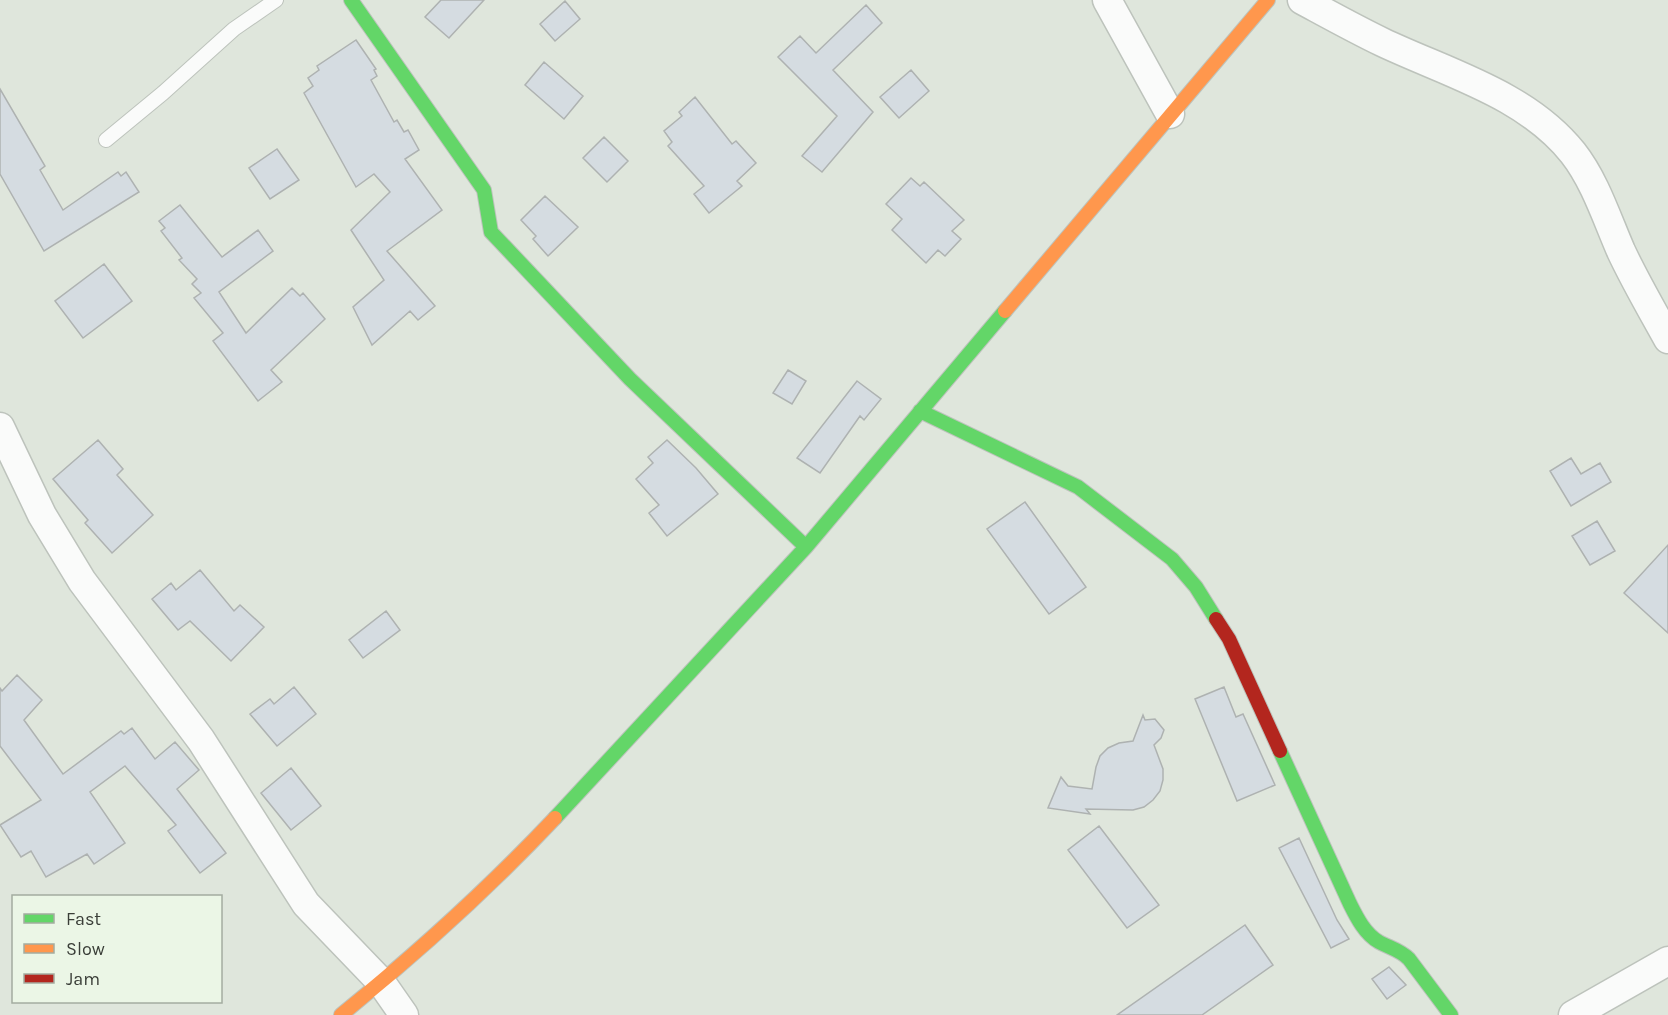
<svg xmlns="http://www.w3.org/2000/svg" width="1668" height="1015" font-family="Karla,sans-serif">
<style>
.building{fill:#d5dce1;stroke:#aeb2b1;stroke-width:1.5}
.lines{fill:none;stroke-linecap:round;stroke-linejoin:round}
.lane-casing{stroke:#bdc3bc;stroke-width:16}
.street-casing{stroke:#bdc3bc;stroke-width:31}
.fast-casing{stroke:#bdc3bc;stroke-width:16}
.slow-casing{stroke:#bdc3bc;stroke-width:16}
.jam-casing{stroke:#bdc3bc;stroke-width:16}
.lane{stroke:#fafbfa;stroke-width:14}
.street{stroke:#fafbfa;stroke-width:28}
.fast{stroke:#63d668;stroke-width:14}
.slow{stroke:#ff974d;stroke-width:14}
.jam{stroke:#b3261e;stroke-width:14}
</style>
<rect width="100%" height="100%" fill="#dfe6dc"/>
<!-- building -->
<path class="building" d="M 441,0 L 484,0 L 449,38 L 425,17 Z
M 565,1 L 580,19 L 555,41 L 540,24 Z
M 866,5 L 882,23 L 833,70 L 873,112 L 822,172 L 802,156 L 837,116 L 778,57 L 800,36 L 816,53 Z
M 356,40 L 376,69 L 374,70 L 377,76 L 371,80 L 394,122 L 397,120 L 404,132 L 408,130 L 419,150 L 405,159 L 442,210 L 387,251 L 435,306 L 418,320 L 410,311 L 372,345 L 353,307 L 384,280 L 351,230 L 390,192 L 374,174 L 356,187 L 304,93 L 313,86 L 308,78 L 319,70 L 317,66 Z
M 544,62 L 583,96 L 564,119 L 525,85 Z
M 911,70 L 929,91 L 899,118 L 880,97 Z
M 0,89 L 45,166 L 40,170 L 63,210 L 118,172 L 121,176 L 126,172 L 139,192 L 44,251 L 0,174 Z
M 695,97 L 732,144 L 736,141 L 756,163 L 737,181 L 742,186 L 709,213 L 694,194 L 704,186 L 668,146 L 672,142 L 664,131 L 682,116 L 679,112 Z
M 604,137 L 628,161 L 607,182 L 583,158 Z
M 277,149 L 299,180 L 270,199 L 249,168 Z
M 911,178 L 920,186 L 924,182 L 964,220 L 952,231 L 961,239 L 945,256 L 938,250 L 926,263 L 892,230 L 902,219 L 886,204 Z
M 545,196 L 578,227 L 548,256 L 533,239 L 536,236 L 521,220 Z
M 180,205 L 222,257 L 258,230 L 273,251 L 219,292 L 246,333 L 292,288 L 300,296 L 303,293 L 325,319 L 271,370 L 282,382 L 258,401 L 213,341 L 223,333 L 194,298 L 201,293 L 192,284 L 197,279 L 179,260 L 182,258 L 161,231 L 165,228 L 159,221 Z
M 104,264 L 132,301 L 83,338 L 55,301 Z
M 788,370 L 806,381 L 792,404 L 773,393 Z
M 857,381 L 881,399 L 864,420 L 860,416 L 820,473 L 797,458 Z
M 98,440 L 123,469 L 117,475 L 153,515 L 112,553 L 85,523 L 88,520 L 53,479 Z
M 667,440 L 696,468 L 718,494 L 667,536 L 649,513 L 659,505 L 636,479 L 653,463 L 648,457 Z
M 1571,458 L 1581,474 L 1600,463 L 1611,482 L 1571,506 L 1550,471 Z
M 1025,502 L 1086,587 L 1049,614 L 987,529 Z
M 1597,521 L 1615,551 L 1590,565 L 1572,536 Z
M 1668,545 L 1668,633 L 1624,593 Z
M 200,570 L 234,611 L 240,605 L 264,627 L 231,661 L 190,621 L 178,630 L 152,599 L 171,583 L 176,590 Z
M 386,611 L 400,630 L 363,658 L 349,640 Z
M 17,675 L 42,700 L 24,720 L 63,774 L 121,731 L 124,734 L 132,728 L 155,759 L 175,742 L 199,770 L 177,789 L 226,853 L 200,873 L 168,831 L 176,825 L 125,766 L 90,792 L 125,843 L 94,864 L 87,854 L 46,877 L 31,851 L 21,857 L 0,825 L 41,800 L 0,746 L 0,688 L 2,691 Z
M 294,687 L 316,714 L 277,746 L 250,714 L 270,699 L 274,704 Z
M 1224,687 L 1236,717 L 1243,714 L 1275,785 L 1237,801 L 1195,699 Z
M 1143,715 L 1145,720 L 1155,719 L 1164,730 L 1161,738 L 1154,745 L 1163,769 L 1163,780 L 1160,791 L 1153,800 L 1144,807 L 1133,810 L 1086,809 L 1090,814 L 1048,808 L 1061,777 L 1068,786 L 1092,789 L 1096,767 L 1100,756 L 1108,748 L 1119,743 L 1133,741 Z
M 291,768 L 321,806 L 291,830 L 261,793 Z
M 1099,826 L 1159,905 L 1127,928 L 1068,850 Z
M 1299,838 L 1337,920 L 1349,939 L 1331,948 L 1279,848 Z
M 1245,925 L 1273,965 L 1202,1015 L 1117,1015 Z
M 1389,967 L 1406,985 L 1387,999 L 1372,979 Z"/>
<g class="lines">
<!-- lane casing -->
<g class="lane-casing">
<path id="lane" d="M 106,140 L 163,93 L 234,29 L 276,0"/>
</g>
<!-- street casing -->
<g class="street-casing">
<path id="street" d="M 1107,0 L 1170,114
M 1302,0 C 1328,14 1355,29 1382,42 C 1447,73 1526,94 1573,153 C 1595,181 1607,219 1621,251 C 1635,281 1652,310 1668,339
M 0,427 L 42,515 L 82,581 L 201,740 L 306,904 L 381,982 L 404,1015
M 1573,1015 L 1668,961"/>
</g>
<!-- fast casing -->
<g class="fast-casing">
<path id="fast" d="M 351,0 L 484,190 L 491,232 L 630,379 L 806,547
M 920,411 L 1078,487 L 1172,559 L 1196,587 L 1216,619
M 1280,751 L 1350,904 C 1357,918 1365,934 1379,942 C 1390,948 1400,950 1409,959 L 1451,1015
M 555,818 L 806,547 L 1005,311"/>
</g>
<!-- slow casing -->
<g class="slow-casing">
<path id="slow" d="M 1005,311 L 1268,0
M 341,1015 C 416,954 489,888 555,818"/>
</g>
<!-- jam casing -->
<g class="jam-casing">
<path id="jam" d="M 1216,619 L 1229,639 L 1280,751"/>
</g>
<!-- lane -->
<use href="#lane" class="lane"/>
<!-- street -->
<use href="#street" class="street"/>
<!-- fast -->
<use href="#fast" class="fast"/>
<!-- slow -->
<use href="#slow" class="slow"/>
<!-- jam -->
<use href="#jam" class="jam"/>
</g>
<!-- legend -->
<rect x="12" y="895" width="210" height="108" fill="#ebf6e6" stroke="#a4aca0" stroke-width="1.5"/>
<rect x="24" y="914" width="30" height="9" fill="#63d668" stroke="#a4aca0" stroke-width="1.5"/>
<text x="66" y="925" font-size="18" fill="#3a3e38">Fast</text>
<rect x="24" y="944" width="30" height="9" fill="#ff974d" stroke="#a4aca0" stroke-width="1.5"/>
<text x="66" y="955" font-size="18" fill="#3a3e38">Slow</text>
<rect x="24" y="974" width="30" height="9" fill="#b3261e" stroke="#a4aca0" stroke-width="1.5"/>
<text x="66" y="985" font-size="18" fill="#3a3e38">Jam</text>
</svg>
